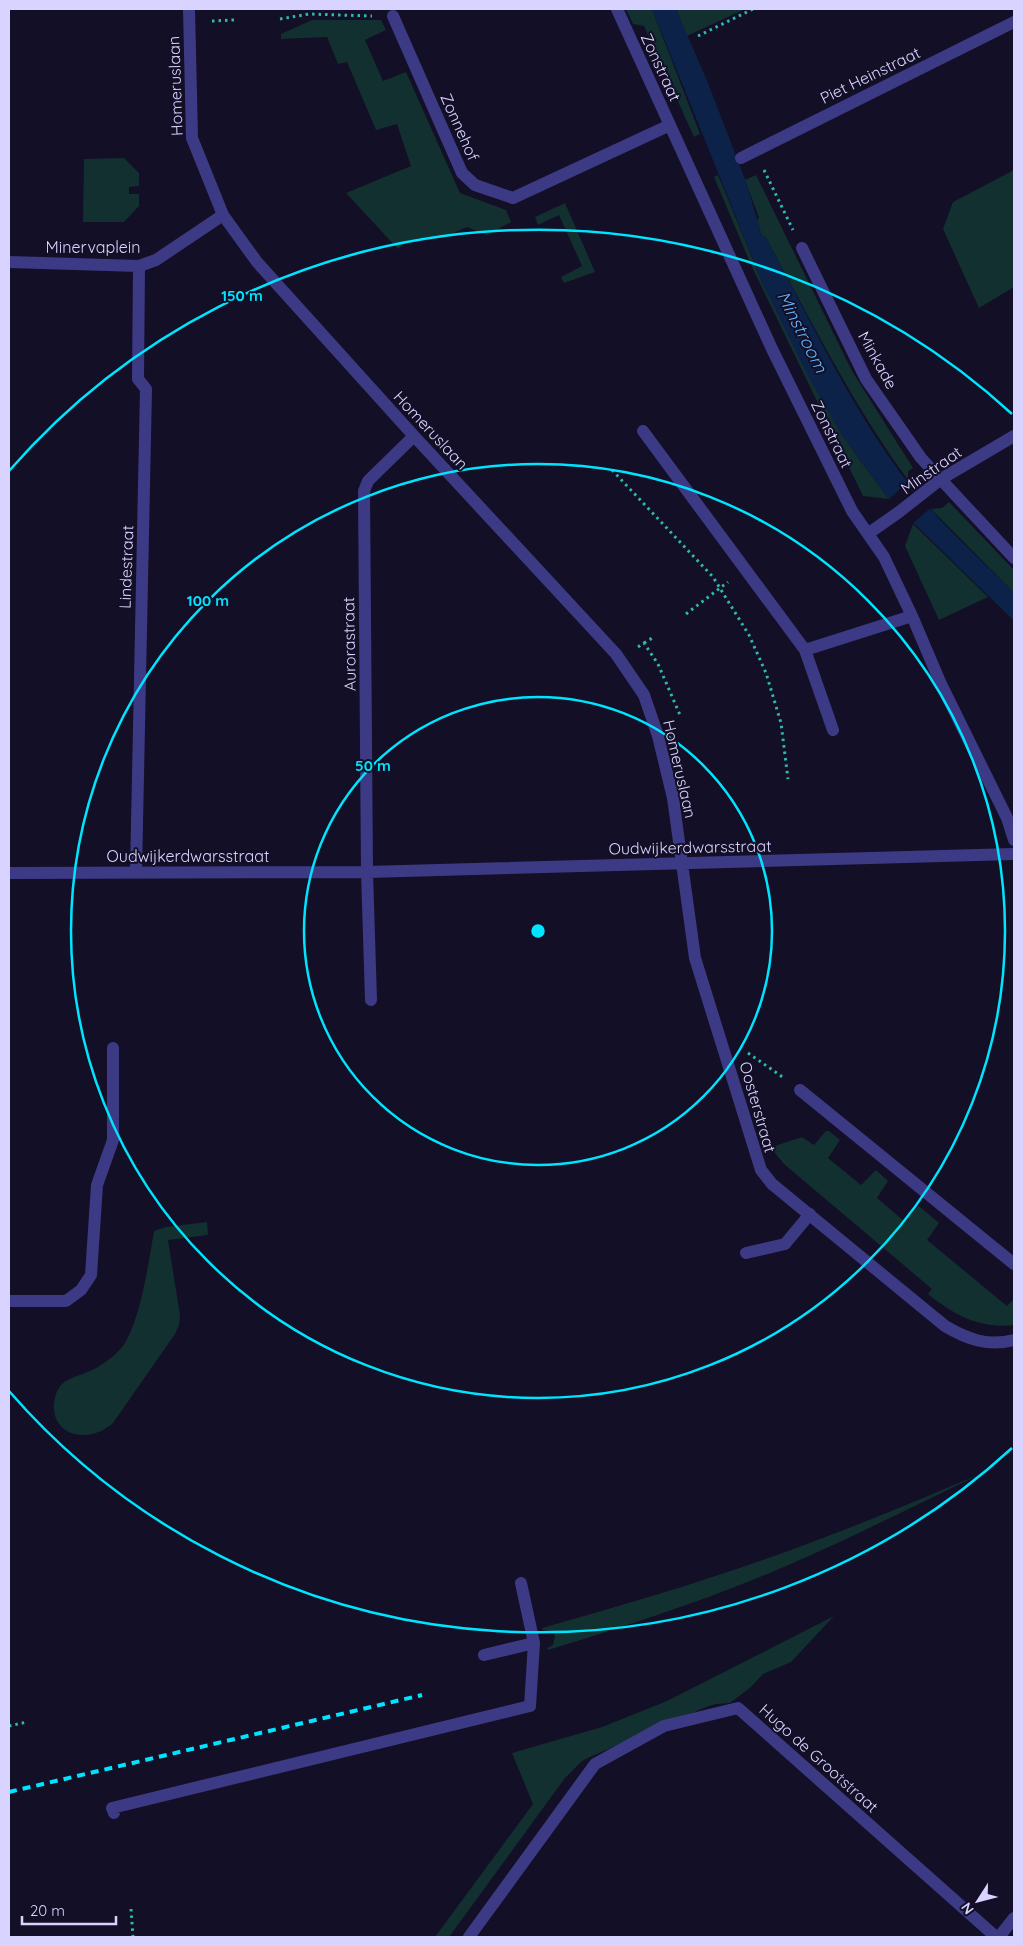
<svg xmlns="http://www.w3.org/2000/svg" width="1023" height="1946" font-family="Quicksand,sans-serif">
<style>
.green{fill:#12302f}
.water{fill:#0c2248}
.pier{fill:#130f26}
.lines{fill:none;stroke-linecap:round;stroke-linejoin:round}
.path{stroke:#2fb8b0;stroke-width:3;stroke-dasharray:2.5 4;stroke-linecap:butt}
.minor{stroke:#3d3a85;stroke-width:12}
.rail{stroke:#00e5ff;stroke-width:4;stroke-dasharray:8 6;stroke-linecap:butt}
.ring{fill:none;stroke:#00e5ff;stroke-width:2.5}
.labels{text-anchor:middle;stroke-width:4;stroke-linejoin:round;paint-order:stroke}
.street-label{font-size:16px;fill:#d9d4ff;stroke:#130f26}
.water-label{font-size:18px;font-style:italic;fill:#62b6ff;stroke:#130f26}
.centre{fill:#00e5ff;stroke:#130f26;stroke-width:2.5}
.ring-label{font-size:15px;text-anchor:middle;font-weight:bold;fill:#00e5ff;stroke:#130f26;stroke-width:4;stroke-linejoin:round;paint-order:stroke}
</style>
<rect width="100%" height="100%" fill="#130f26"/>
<!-- green -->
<path class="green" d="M 626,9 L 652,9 L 700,134 L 694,137 L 644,26 L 633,24 Z
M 676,9 L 745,9 L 687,36 Z
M 312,20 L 381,20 L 386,30 L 365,40 L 383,81 L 406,72 L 460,193 L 506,210 L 511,222 L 487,235 L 467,227 C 459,230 451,235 444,236 C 427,238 410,236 398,249 L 346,193 L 411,166 L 397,124 L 376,130 L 347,62 L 338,64 L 327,37 L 281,39 L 281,34 Z
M 124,158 L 139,173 L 139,186 L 129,187 L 129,194 L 139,194 L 139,206 L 124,222 L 83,222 L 84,159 Z
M 1014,170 L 1014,287 L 979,308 L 943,229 L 953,202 Z
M 718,175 L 763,284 L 854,452 L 889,499 L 863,496 L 752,267 L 714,177 Z
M 756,175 L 852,371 L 913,468 L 908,471 L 908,480 C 852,403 810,319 765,236 L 762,237 L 757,220 L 759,218 L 745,180 Z
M 565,203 L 595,272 L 564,283 L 561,277 L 582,266 L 559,215 L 538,225 L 535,217 Z
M 949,502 L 1014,570 L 1014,593 L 931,509 L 942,508 Z
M 913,524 L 988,597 L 939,620 L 905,546 Z
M 826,1131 L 829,1131 L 840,1140 L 828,1158 L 861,1185 L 876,1170 L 888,1181 L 877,1198 L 904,1221 L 919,1206 L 939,1223 L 927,1240 L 1007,1306 L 1014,1299 L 1014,1325 C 979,1329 954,1315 928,1294 L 932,1289 L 784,1164 L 775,1153 L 772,1147 L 802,1137 L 814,1145 Z
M 207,1222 L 208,1235 L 168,1240 L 180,1315 L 179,1325 L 175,1334 L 113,1423 C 85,1448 44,1432 56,1394 C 61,1378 77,1377 90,1371 C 101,1366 115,1356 123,1346 C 140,1322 149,1261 154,1231 L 166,1227 Z
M 983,1473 C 909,1508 836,1546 760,1577 C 691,1605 620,1628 548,1650 L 547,1648 L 553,1645 L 555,1636 L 552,1631 L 543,1630 L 542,1628 C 639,1601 735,1572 828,1536 C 881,1516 932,1494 983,1473 Z
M 834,1616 L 791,1662 L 763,1674 L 751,1687 L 730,1703 L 716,1704 L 706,1707 L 590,1757 L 582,1761 L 565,1778 L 449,1937 L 435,1937 L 533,1804 L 512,1753 L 602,1727 L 667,1701 Z"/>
<!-- water -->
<path class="water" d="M 652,9 L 676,9 L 708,83 L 746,182 L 762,236 L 765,236 C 810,319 852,411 909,484 C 940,523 979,558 1014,593 L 1014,621 L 889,499 L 843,437 L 809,378 L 763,284 Z"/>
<!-- pier -->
<path class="pier" d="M 909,481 L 932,507 L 912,524 L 888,500 Z"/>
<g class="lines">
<!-- path -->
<path class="path" d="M 280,19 L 309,14 L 372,16
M 212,21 L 234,20
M 698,36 L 753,9
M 764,170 L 793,230
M 612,470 L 713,577 L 749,635 L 766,673 L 781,723 L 788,779
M 686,614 L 728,582
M 644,643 L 654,637
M 638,647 L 644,643 L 658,664 L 680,715
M 748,1053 L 784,1078
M 9,1726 L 27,1722
M 131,1909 L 133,1937"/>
<!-- minor -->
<path class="minor" d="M 189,9 L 192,138 L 223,215 L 257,262 L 414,436 L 616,654 L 644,695 L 658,736 L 673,798 L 695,958 L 761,1170 L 772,1184 L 945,1326 C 967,1339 988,1347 1014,1340
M 617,9 L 772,349 L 852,511 L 884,557 L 912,616 L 941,684 L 1007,818 L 1014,840
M 393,16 L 462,173 L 475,185 L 513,198 L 670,125
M 741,158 L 1014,22
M 802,248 L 866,379 L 921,458 L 1014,558
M 9,262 L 139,266 L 156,260 L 223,215
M 643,431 L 805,650 L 833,730
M 869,533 L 899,512 L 941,479 L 1014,436
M 805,650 L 912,616
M 136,872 L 146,389 L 138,379 L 139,266
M 9,873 L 367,872 L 1014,854
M 371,1000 L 367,872 L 364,491 L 368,481 L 414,436
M 800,1090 L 1014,1264
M 746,1253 L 785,1244 L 810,1214
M 9,1301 L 66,1301 L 81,1290 L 91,1275 L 97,1185 L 113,1140 L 113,1048
M 484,1655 L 534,1643
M 114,1813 L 112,1808 L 530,1706 L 534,1643 L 521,1583
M 469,1937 L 595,1764 L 664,1726 L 738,1708 L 996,1937
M 999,1937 L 1014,1918"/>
<!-- rail -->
<path class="rail" d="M 9,1792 L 422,1695"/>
</g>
<!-- distance rings -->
<g class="ring">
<circle cx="538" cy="931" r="234"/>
<circle cx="538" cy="931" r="467"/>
<path d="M1012 1448A701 701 0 0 1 9 1391M9 471A701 701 0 0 1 1012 414"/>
</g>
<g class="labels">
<!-- street labels -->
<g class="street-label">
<text transform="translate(661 67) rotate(65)" y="6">Zonstraat</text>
<text transform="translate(870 75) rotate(-26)" y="6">Piet Heinstraat</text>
<text transform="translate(175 86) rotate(-92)" y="6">Homeruslaan</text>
<text transform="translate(460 127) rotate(66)" y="6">Zonnehof</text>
<text x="93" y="253">Minervaplein</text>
<text transform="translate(878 360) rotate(61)" y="6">Minkade</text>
<text transform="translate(431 430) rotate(47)" y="6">Homeruslaan</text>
<text transform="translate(832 434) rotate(64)" y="6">Zonstraat</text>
<text transform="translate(931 470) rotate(-35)" y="6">Minstraat</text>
<text transform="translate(126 567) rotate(-88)" y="6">Lindestraat</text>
<text transform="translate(349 644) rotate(-91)" y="6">Aurorastraat</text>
<text transform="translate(680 769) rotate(77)" y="6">Homeruslaan</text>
<text transform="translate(690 847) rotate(-1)" y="6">Oudwijkerdwarsstraat</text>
<text x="188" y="862">Oudwijkerdwarsstraat</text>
<text transform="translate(758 1107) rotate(74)" y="6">Oosterstraat</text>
<text transform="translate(819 1758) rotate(42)" y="6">Hugo de Grootstraat</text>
</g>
<!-- water labels -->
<g class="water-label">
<text transform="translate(802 332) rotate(63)" y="6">Minstroom</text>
</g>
</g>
<circle cx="538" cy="931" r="8" class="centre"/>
<g class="ring-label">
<text x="242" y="301">150 m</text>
<text x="208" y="606">100 m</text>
<text x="373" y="771">50 m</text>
</g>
<!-- border -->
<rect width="1023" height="1946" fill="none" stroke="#d9d4ff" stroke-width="20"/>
<!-- north arrow -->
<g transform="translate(978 1901) rotate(234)" stroke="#130f26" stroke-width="4" paint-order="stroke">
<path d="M0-4L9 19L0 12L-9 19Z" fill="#d9d4ff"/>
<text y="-8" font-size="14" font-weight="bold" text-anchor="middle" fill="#d9d4ff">N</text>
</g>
<!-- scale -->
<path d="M22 1916v8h94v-8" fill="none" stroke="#d9d4ff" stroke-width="2.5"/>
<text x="30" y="1916" font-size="15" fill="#d9d4ff" stroke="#130f26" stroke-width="4" paint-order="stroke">20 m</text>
</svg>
